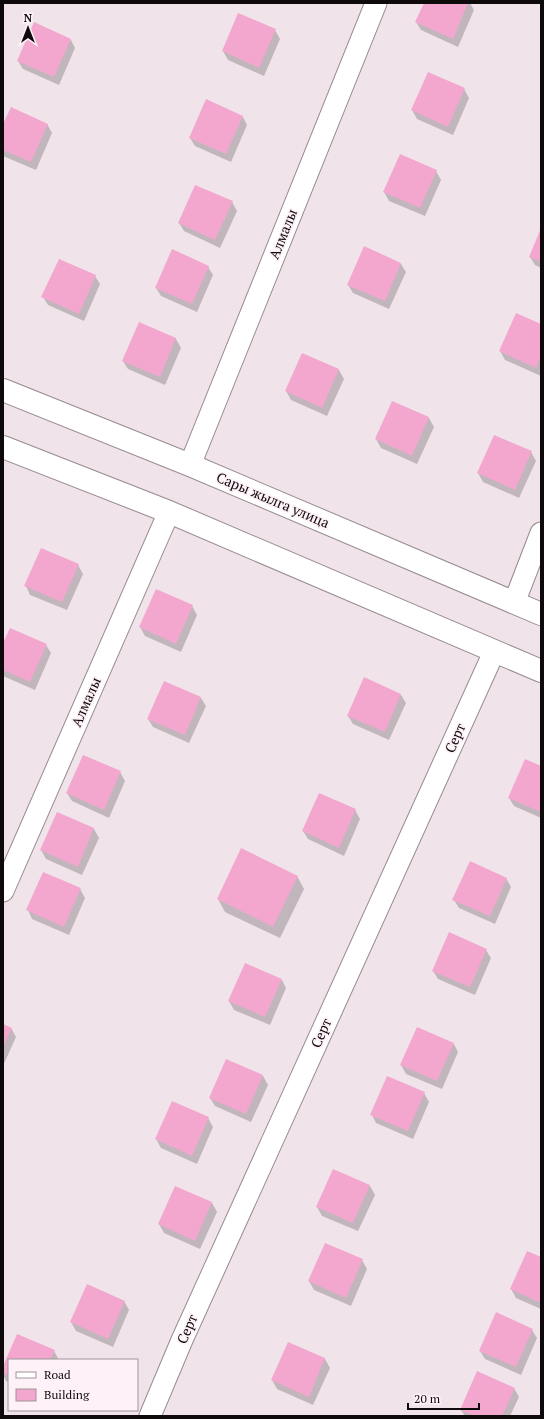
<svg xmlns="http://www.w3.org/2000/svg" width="544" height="1419" font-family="'PT Serif',serif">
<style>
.shadow{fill:#0003}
.building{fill:#f3a7cf}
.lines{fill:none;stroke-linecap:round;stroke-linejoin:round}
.minor-casing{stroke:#968a90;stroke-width:23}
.tertiary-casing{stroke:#968a90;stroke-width:24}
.minor{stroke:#fff;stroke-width:21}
.tertiary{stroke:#fff;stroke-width:22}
.labels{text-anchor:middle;stroke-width:3.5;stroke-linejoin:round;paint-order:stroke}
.street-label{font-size:14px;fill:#0e0a0c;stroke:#fef1f7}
</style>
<rect width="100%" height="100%" fill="#f0e4ea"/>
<!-- shadow -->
<path class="shadow" d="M 425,3 L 470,3 L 474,10 L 458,47 L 421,30 L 416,22 Z
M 275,30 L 280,39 L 264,76 L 228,60 L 223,51 Z
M 71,40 L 75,48 L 59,85 L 23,69 L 18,61 Z
M 464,89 L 469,98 L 453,135 L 417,119 L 412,110 Z
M 243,117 L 247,125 L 231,162 L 195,146 L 190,138 Z
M 47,124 L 52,133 L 36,170 L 3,156 L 3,127 Z
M 436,171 L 441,180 L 425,216 L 389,201 L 384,192 Z
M 232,202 L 237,211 L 220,248 L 184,231 L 179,223 Z
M 541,231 L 541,268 L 535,265 L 530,257 Z
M 401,264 L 406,272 L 389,309 L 353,293 L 348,285 Z
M 208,267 L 213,275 L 197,312 L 161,296 L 156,288 Z
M 95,276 L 100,284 L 84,321 L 48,305 L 43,297 Z
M 140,324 L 176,339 L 181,348 L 165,385 L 128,369 L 123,361 Z
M 541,325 L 541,376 L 505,360 L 500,351 Z
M 302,354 L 339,370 L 344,379 L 327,416 L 291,400 L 286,391 Z
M 392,402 L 429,418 L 434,427 L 417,464 L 381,448 L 376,439 Z
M 531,452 L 536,461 L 519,498 L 483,482 L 478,473 Z
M 78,565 L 83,574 L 67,610 L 30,595 L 26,586 Z
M 156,590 L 192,606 L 197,615 L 181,652 L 145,636 L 140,627 Z
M 3,645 L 46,645 L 51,653 L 35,690 L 3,676 Z
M 401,695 L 406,703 L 389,740 L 353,724 L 348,716 Z
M 201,698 L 206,706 L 189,743 L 153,727 L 148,719 Z
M 541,767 L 541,818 L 514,806 L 509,798 Z
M 120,772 L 125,781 L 109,818 L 72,801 L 67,793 Z
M 355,810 L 360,819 L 344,856 L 308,839 L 303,831 Z
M 57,813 L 94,829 L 99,838 L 82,875 L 46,859 L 41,850 Z
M 297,876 L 304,889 L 280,938 L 225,912 L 218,899 Z
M 506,878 L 511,887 L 495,924 L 459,908 L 454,900 Z
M 80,889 L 85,898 L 69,935 L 32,919 L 28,910 Z
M 486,950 L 491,958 L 475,995 L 438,979 L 433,971 Z
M 282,980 L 286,988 L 270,1025 L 234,1010 L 229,1001 Z
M 3,1025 L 11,1028 L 16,1037 L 3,1066 Z
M 454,1044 L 458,1052 L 442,1089 L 406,1074 L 401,1065 Z
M 226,1061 L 263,1076 L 268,1085 L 251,1122 L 215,1106 L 210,1098 Z
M 424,1093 L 429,1102 L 413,1139 L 376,1123 L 372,1115 Z
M 208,1118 L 213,1127 L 197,1164 L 161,1148 L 156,1139 Z
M 333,1170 L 370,1186 L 375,1195 L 358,1231 L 322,1216 L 317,1207 Z
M 175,1187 L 212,1203 L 217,1212 L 200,1249 L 164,1233 L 159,1224 Z
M 541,1258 L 541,1309 L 516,1298 L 511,1289 Z
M 362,1260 L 367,1269 L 351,1306 L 314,1290 L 309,1281 Z
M 124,1301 L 129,1310 L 113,1347 L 76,1331 L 71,1322 Z
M 532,1330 L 537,1338 L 521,1375 L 485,1359 L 480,1351 Z
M 18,1335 L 54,1351 L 59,1360 L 9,1360 L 9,1382 L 6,1381 L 3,1375 L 3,1369 Z
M 289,1343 L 325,1359 L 330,1368 L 313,1405 L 277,1389 L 272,1380 Z
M 514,1388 L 519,1397 L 510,1416 L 465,1416 L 461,1410 Z"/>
<!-- building -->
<path class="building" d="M 424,3 L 468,3 L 453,39 L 415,22 Z
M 238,13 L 276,29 L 259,68 L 222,51 Z
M 34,22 L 71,39 L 54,77 L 17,61 Z
M 428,72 L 465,88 L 448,127 L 411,110 Z
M 206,99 L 243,116 L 226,154 L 189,138 Z
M 11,107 L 48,124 L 31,162 L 3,150 L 3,124 Z
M 400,154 L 437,170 L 420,208 L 383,192 Z
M 195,185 L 233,201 L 215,240 L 178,223 Z
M 541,228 L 541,262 L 529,257 Z
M 364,246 L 401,263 L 385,301 L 347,285 Z
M 172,249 L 209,266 L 192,304 L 155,288 Z
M 59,259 L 96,275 L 79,314 L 41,297 Z
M 516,313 L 541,324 L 541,357 L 536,368 L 499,351 Z
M 139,322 L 176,338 L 160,377 L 122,361 Z
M 302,353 L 339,369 L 322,408 L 285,391 Z
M 392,401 L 429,417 L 412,456 L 375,439 Z
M 494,435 L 532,451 L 515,490 L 477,473 Z
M 41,548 L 79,564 L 62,602 L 24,586 Z
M 156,589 L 193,605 L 176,644 L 139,627 Z
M 10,628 L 47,644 L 30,682 L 3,670 L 3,643 Z
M 364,677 L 401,694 L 385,732 L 347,716 Z
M 164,681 L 201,697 L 185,735 L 147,719 Z
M 83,755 L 121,771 L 104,810 L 66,793 Z
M 525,759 L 541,766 L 541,812 L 508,798 Z
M 319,793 L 356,809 L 339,848 L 302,831 Z
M 57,812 L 94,828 L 78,867 L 40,850 Z
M 241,848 L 298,876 L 273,927 L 217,899 Z
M 470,861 L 507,878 L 490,916 L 452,900 Z
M 43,872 L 81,888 L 64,927 L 26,910 Z
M 449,932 L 487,949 L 470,987 L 432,971 Z
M 245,963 L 282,979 L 265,1017 L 228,1001 Z
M 3,1024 L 12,1028 L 3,1047 Z
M 417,1027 L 454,1043 L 437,1081 L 400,1065 Z
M 226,1059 L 263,1075 L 246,1114 L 209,1098 Z
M 387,1076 L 425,1092 L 408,1131 L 370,1115 Z
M 172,1101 L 209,1117 L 192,1156 L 155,1139 Z
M 333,1169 L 370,1185 L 353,1223 L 316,1207 Z
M 175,1186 L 212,1202 L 195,1241 L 158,1224 Z
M 325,1243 L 363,1259 L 346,1298 L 308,1281 Z
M 527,1251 L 541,1257 L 541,1303 L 510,1289 Z
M 87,1284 L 125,1301 L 108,1339 L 70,1322 Z
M 496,1312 L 533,1329 L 516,1367 L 479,1351 Z
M 17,1334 L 55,1350 L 50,1360 L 9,1360 L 9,1376 L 3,1373 L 3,1366 Z
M 288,1342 L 325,1358 L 309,1397 L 271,1380 Z
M 477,1371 L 515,1388 L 502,1416 L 475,1416 L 460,1410 Z"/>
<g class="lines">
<!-- minor casing -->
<g class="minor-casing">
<path id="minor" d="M 190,465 L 376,3
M 514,603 L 541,533
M 3,891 L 169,512
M 150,1416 L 182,1340 L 494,652"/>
</g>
<!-- tertiary casing -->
<g class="tertiary-casing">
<path id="tertiary" d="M 3,390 L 190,465 L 541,614
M 3,447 L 169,512 L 541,671"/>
</g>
<!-- minor -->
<use href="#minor" class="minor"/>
<!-- tertiary -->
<use href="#tertiary" class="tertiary"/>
</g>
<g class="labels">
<!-- street labels -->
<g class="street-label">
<text transform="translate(283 234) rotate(-68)" y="5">Алмалы</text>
<text transform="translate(273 500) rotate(23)" y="5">Сары жылга улица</text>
<text transform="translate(86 702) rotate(-66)" y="5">Алмалы</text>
<text transform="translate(455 738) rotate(-66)" y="5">Серт</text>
<text transform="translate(321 1033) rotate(-66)" y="5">Серт</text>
<text transform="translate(187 1329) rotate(-66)" y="5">Серт</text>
</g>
</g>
<!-- border -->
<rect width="544" height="1419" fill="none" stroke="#0e0a0c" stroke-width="8"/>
<!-- legend -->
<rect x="8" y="1359" width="130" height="52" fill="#fef1f7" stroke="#9e9599"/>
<rect x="16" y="1372" width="20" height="6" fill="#ffffff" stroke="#9e9599"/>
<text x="44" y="1379" font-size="12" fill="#0e0a0c">Road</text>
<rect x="16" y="1389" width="20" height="12" fill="#f3a7cf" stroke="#9e9599"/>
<text x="44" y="1399" font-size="12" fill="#0e0a0c">Building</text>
<!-- north arrow -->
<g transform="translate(28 28)" stroke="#fef1f7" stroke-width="3" paint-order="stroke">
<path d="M0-3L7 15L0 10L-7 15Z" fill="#0e0a0c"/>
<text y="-6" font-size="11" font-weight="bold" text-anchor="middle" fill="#0e0a0c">N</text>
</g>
<!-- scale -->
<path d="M408 1403v6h71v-6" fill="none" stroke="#0e0a0c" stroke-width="2"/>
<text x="414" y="1403" font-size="12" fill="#0e0a0c" stroke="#fef1f7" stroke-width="3" paint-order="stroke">20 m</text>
</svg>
